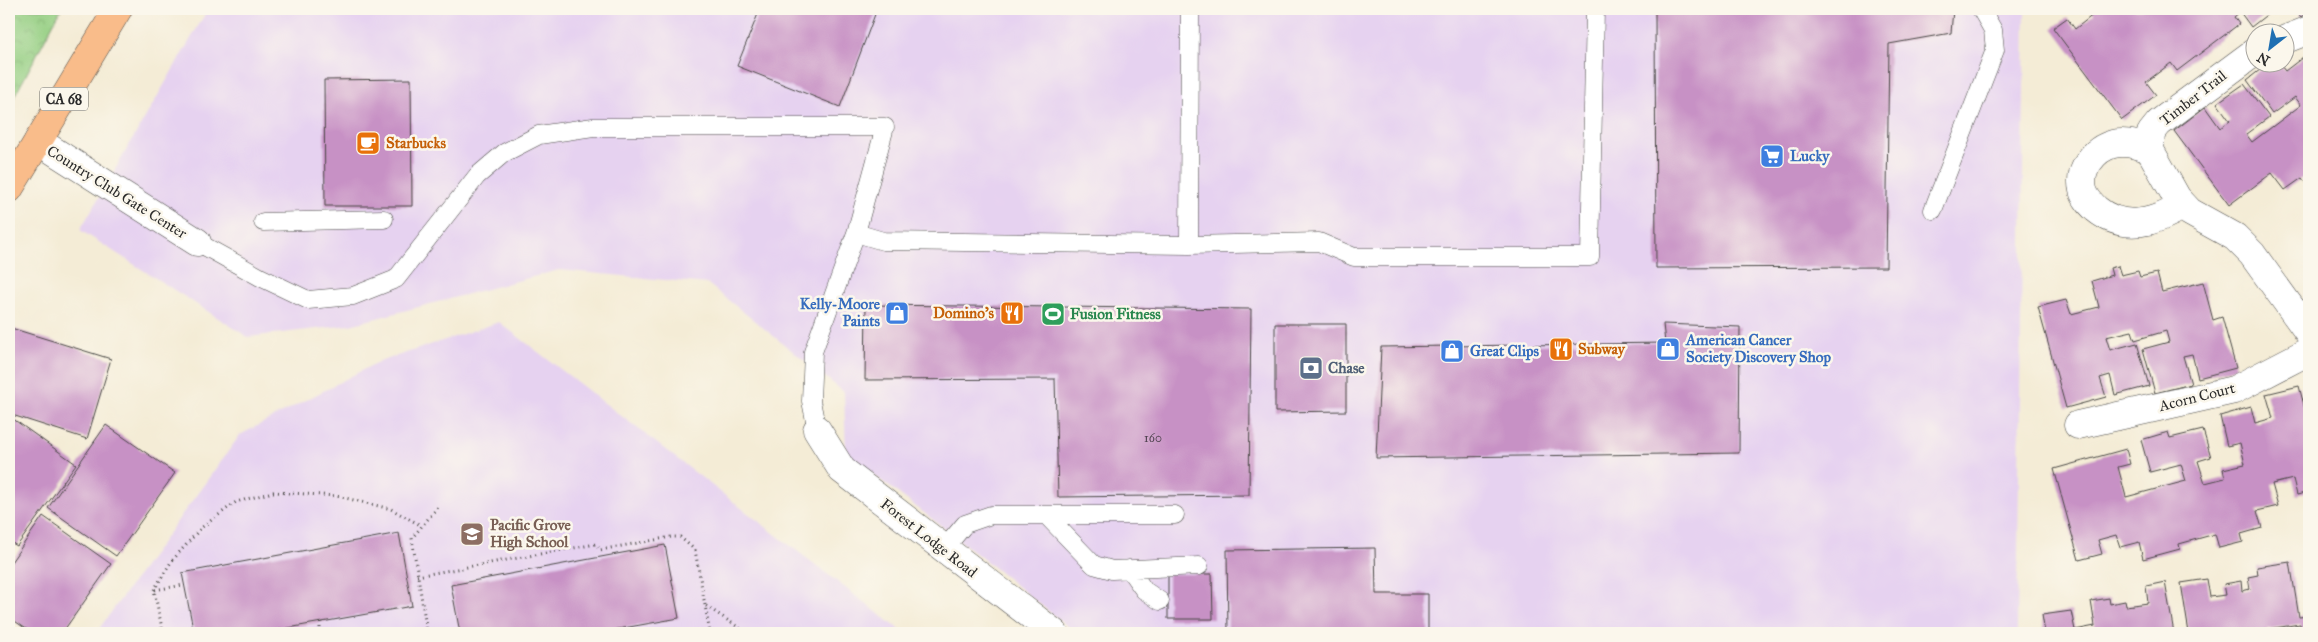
<svg xmlns="http://www.w3.org/2000/svg" width="2318" height="642" font-family="'IM FELL Great Primer',serif">
<style>
.built{fill:#e6d2f0}
.park{fill:url(#park-crowns);stroke:#607d57}
.building{fill:#c791c5}
.lines{fill:none;stroke-linecap:round;stroke-linejoin:round}
.service-casing{stroke:#494845;stroke-width:19}
.minor-casing{stroke:#494845;stroke-width:29}
.primary-casing{stroke:#494845;stroke-width:29}
.path{stroke:#494845;stroke-width:3;stroke-dasharray:1 4;stroke-linecap:butt}
.service{stroke:#fff;stroke-width:18}
.minor{stroke:#fff;stroke-width:28}
.primary{stroke:#f9bc8a;stroke-width:28}
.labels{text-anchor:middle;stroke-width:5;stroke-linejoin:round;paint-order:stroke}
.number-label{font-size:12px;fill:#524452}
.shield{fill:#fbf7ec;stroke:#696865;stroke-width:1}
.shield-label{font-size:14px;font-weight:bold;fill:#2b2b2b}
.street-label{font-size:15px;fill:#2b2b2b;stroke:#fbf7ec}
.food-label{font-size:15px;font-weight:bold;fill:#c56008;stroke:#fbf7ec;text-anchor:start}
.shop-label{font-size:15px;font-weight:bold;fill:#366cbe;stroke:#fbf7ec;text-anchor:start}
.leisure-label{font-size:15px;font-weight:bold;fill:#27864d;stroke:#fbf7ec;text-anchor:start}
.service-label{font-size:15px;font-weight:bold;fill:#4e5e75;stroke:#fbf7ec;text-anchor:start}
.education-label{font-size:15px;font-weight:bold;fill:#785e54;stroke:#fbf7ec;text-anchor:start}
</style>
<defs>
<pattern id="park-crowns" width="20" height="18" patternUnits="userSpaceOnUse" patternTransform="scale(1.25)"><rect width="20" height="18" fill="#95cf83"/><path d="M2 6a3 3 0 1 1 6 0M12 15a3 3 0 1 1 6 0" fill="none" stroke="#81b271"/></pattern>
</defs>
<rect width="100%" height="100%" fill="#fbf7ec"/>
<filter id="ink" filterUnits="userSpaceOnUse"><feTurbulence type="fractalNoise" baseFrequency=".02" numOctaves="2"/><feDisplacementMap in="SourceGraphic" scale="10" xChannelSelector="R" yChannelSelector="G"/><feConvolveMatrix kernelMatrix="1 2 1 2 8 2 1 2 1" color-interpolation-filters="sRGB"/></filter>
<filter id="wash" filterUnits="userSpaceOnUse"><feTurbulence type="fractalNoise" baseFrequency=".0096" numOctaves="4" result="noise"/><feDisplacementMap in="SourceGraphic" scale="20" xChannelSelector="R" yChannelSelector="G"/><feGaussianBlur stdDeviation="1.12" result="paint"/><feColorMatrix in="noise" values="0 0 0 0 0 0 0 0 0 0 0 0 0 0 0 0 0 1.4 0 .05"/><feComposite in="paint" operator="in"/></filter>
<g filter="url(#wash)">
<rect width="100%" height="100%" fill="#f4ecd6"/>
<!-- built -->
<path class="built" d="M 208,9 L 2025,9 L 2017,633 L 1076,633 L 948,531 L 846,454 L 844,392 L 708,284 L 559,270 L 350,325 L 248,337 L 80,230 Z
M 499,322 L 904,633 L 96,633 L 240,435 L 376,363 Z"/>
<!-- park -->
<path class="park" d="M 9,9 L 61,9 L 9,107 Z"/>
<g id="blocks">
<!-- building -->
<path class="building" d="M 760,9 L 877,9 L 840,107 L 737,66 Z
M 1655,9 L 1953,9 L 1951,33 L 1889,44 L 1886,267 L 1656,268 Z
M 2090,9 L 2274,9 L 2251,27 L 2240,12 L 2234,17 L 2239,24 L 2177,71 L 2171,63 L 2146,82 L 2156,95 L 2122,120 L 2053,28 L 2067,18 L 2075,29 L 2094,14 Z
M 2294,9 L 2309,9 L 2309,11 L 2301,17 Z
M 2307,54 L 2309,57 L 2309,179 L 2305,182 L 2302,178 L 2285,190 L 2272,173 L 2229,205 L 2174,131 L 2205,107 L 2220,128 L 2230,121 L 2217,103 L 2244,84 L 2269,117 L 2246,134 L 2252,142 L 2301,105 L 2295,97 L 2272,114 L 2247,80 L 2270,62 L 2278,62 L 2285,71 Z
M 411,79 L 412,206 L 325,206 L 324,80 Z
M 2118,266 L 2121,275 L 2138,271 L 2140,277 L 2157,273 L 2162,292 L 2203,282 L 2213,320 L 2222,317 L 2236,368 L 2198,378 L 2192,354 L 2183,356 L 2191,384 L 2155,393 L 2143,349 L 2169,342 L 2166,331 L 2135,340 L 2132,331 L 2106,337 L 2110,350 L 2137,343 L 2149,386 L 2115,395 L 2110,375 L 2100,378 L 2106,397 L 2066,408 L 2038,307 L 2066,300 L 2071,314 L 2099,307 L 2092,281 L 2112,275 L 2110,268 Z
M 866,305 L 1251,309 L 1249,495 L 1058,497 L 1055,379 L 865,380 Z
M 1275,324 L 1346,324 L 1346,411 L 1275,412 Z
M 1663,324 L 1740,327 L 1739,453 L 1376,458 L 1381,347 L 1665,343 Z
M 11,328 L 111,359 L 87,439 L 9,414 L 9,335 Z
M 2299,386 L 2309,425 L 2309,492 L 2297,495 L 2293,479 L 2272,484 L 2278,506 L 2257,511 L 2262,528 L 2241,534 L 2243,542 L 2219,548 L 2215,534 L 2179,544 L 2180,549 L 2143,559 L 2139,542 L 2120,547 L 2116,535 L 2098,540 L 2102,554 L 2079,560 L 2054,469 L 2126,449 L 2130,464 L 2118,467 L 2126,497 L 2186,481 L 2181,464 L 2150,472 L 2141,440 L 2168,432 L 2170,438 L 2203,430 L 2211,457 L 2198,461 L 2205,483 L 2225,478 L 2223,469 L 2245,464 L 2240,443 L 2227,446 L 2220,416 L 2251,407 L 2255,423 L 2273,418 L 2266,394 Z
M 9,416 L 76,464 L 17,546 L 9,541 Z
M 106,425 L 175,473 L 116,556 L 48,508 Z
M 43,516 L 111,564 L 62,633 L 32,633 L 9,617 L 9,565 Z
M 399,533 L 412,606 L 260,633 L 194,633 L 182,573 Z
M 665,545 L 679,618 L 596,633 L 460,633 L 451,585 Z
M 1375,548 L 1376,594 L 1428,594 L 1428,633 L 1228,633 L 1227,550 Z
M 2290,562 L 2299,617 L 2309,616 L 2309,633 L 2302,633 L 2300,624 L 2268,629 L 2269,633 L 2189,633 L 2181,583 L 2207,579 L 2210,597 L 2226,595 L 2224,584 L 2241,581 L 2242,591 L 2250,589 L 2248,577 L 2258,575 L 2257,567 Z
M 1168,574 L 1212,574 L 1213,619 L 1168,619 Z
M 2165,582 L 2174,633 L 2045,633 L 2042,615 L 2071,611 L 2075,630 L 2095,626 L 2091,601 L 2109,598 L 2110,604 L 2125,601 L 2126,606 L 2148,603 L 2146,586 Z"/>
</g>
</g>
<g filter="url(#ink)">
<use href="#blocks" fill-opacity="0" stroke="#494845" stroke-width="1"/>
<g class="lines">
<!-- service casing -->
<g class="service-casing">
<path id="service" d="M 1933,210 L 1995,50 L 1993,30 L 1981,9
M 263,222 L 384,219
M 856,233 L 883,241 L 1189,245 L 1319,242 L 1354,257 L 1590,257 L 1595,9
M 197,242 L 260,277 L 308,300 L 353,296 L 396,279 L 477,176 L 504,153 L 539,135 L 593,127 L 885,127 L 856,233 L 813,352 L 811,401 L 817,430
M 1189,245 L 1190,9
M 1047,516 L 1094,565 L 1112,570 L 1199,566
M 943,550 L 965,524 L 991,515 L 1175,515
M 1129,569 L 1144,590 L 1160,601"/>
</g>
<!-- minor casing -->
<g class="minor-casing">
<path id="minor" d="M 2286,39 L 2309,30
M 2256,51 L 2159,123 L 2151,133 L 2150,150 L 2177,198 L 2190,212 L 2235,237 L 2252,254 L 2309,333
M 38,141 L 197,242
M 2150,150 C 2139,145 2126,141 2113,144 C 2094,149 2078,170 2083,190 C 2085,198 2091,204 2096,209 C 2124,232 2156,223 2183,205
M 2078,425 L 2234,390 L 2309,351
M 817,430 L 842,470 L 1054,633"/>
</g>
<!-- primary casing -->
<g class="primary-casing">
<path id="primary" d="M 9,189 L 118,9"/>
</g>
<!-- path -->
<path class="path" d="M 417,576 L 596,544 L 600,550 L 671,537 L 680,537 L 695,550 L 710,633
M 154,590 L 171,562 L 201,528 L 236,502 L 273,492 L 337,496 L 391,509 L 422,526
M 706,606 L 747,633
M 320,622 L 320,633
M 281,629 L 283,633
M 163,633 L 154,590 L 184,585
M 427,633 L 412,538 L 438,507"/>
<!-- service -->
<use href="#service" class="service"/>
<!-- minor -->
<use href="#minor" class="minor"/>
<!-- primary -->
<use href="#primary" class="primary"/>
</g>
</g>
<!-- icons -->
<defs>
<g id="cafe-square" transform="scale(1.25)"><rect x="-9" y="-9" width="18" height="18" rx="4" fill="#e8710a" stroke="#fbf7ec"/><path d="M-5.5-4.5H6V0H3Q3 3.5 0 3.5H-2.5Q-5.5 3.5-5.5 0ZM3-3.2v2h1.7v-2ZM-6 4.5H4V6H-6Z" fill="#fff"/></g>
<g id="supermarket-square" transform="scale(1.25)"><rect x="-9" y="-9" width="18" height="18" rx="4" fill="#3f7fe0" stroke="#fbf7ec"/><path d="M-6-5.5h2.5l.6 2H6L4.5 2H-2.5L-4.4-4H-6ZM-1.5 3.2a1.3 1.3 0 1 0 .1 0ZM3 3.2a1.3 1.3 0 1 0 .1 0Z" fill="#fff"/></g>
<g id="shop-square" transform="scale(1.25)"><rect x="-9" y="-9" width="18" height="18" rx="4" fill="#3f7fe0" stroke="#fbf7ec"/><path d="M-5-2.5h2.3a2.7 3.5 0 0 1 5.4 0H5L5.5 6h-11ZM-1.5-2.5h3a1.5 2.3 0 0 0-3 0Z" fill="#fff"/></g>
<g id="restaurant-square" transform="scale(1.25)"><rect x="-9" y="-9" width="18" height="18" rx="4" fill="#e8710a" stroke="#fbf7ec"/><path d="M-5-6h1v4h1v-4h1v4h1v-4h1v5L-1.5 .5V6h-2V.5L-5-1ZM5-6V6H3V1.5H1.5Q1.5-4 5-6Z" fill="#fff"/></g>
<g id="stadium-square" transform="scale(1.25)"><rect x="-9" y="-9" width="18" height="18" rx="4" fill="#2e9e5b" stroke="#fbf7ec"/><path d="M0-5a6.5 5 0 1 0 0 10a6.5 5 0 1 0 0-10ZM-3.5-1.8h7v3.6h-7Z" fill="#fff"/></g>
<g id="bank-square" transform="scale(1.25)"><rect x="-9" y="-9" width="18" height="18" rx="4" fill="#5c6f8a" stroke="#fbf7ec"/><path d="M-6-4H6V4H-6ZM0-2.3a2.3 2.3 0 1 0 0 4.6a2.3 2.3 0 1 0 0-4.6Z" fill="#fff"/></g>
<g id="school-square" transform="scale(1.25)"><rect x="-9" y="-9" width="18" height="18" rx="4" fill="#8d6e63" stroke="#fbf7ec"/><path d="M0-5L7-2L0 1L-7-2ZM-4 1L0 2.5L4 1V4Q0 6-4 4Z" fill="#fff"/></g>
</defs>
<g fill-rule="evenodd">
<use href="#cafe-square" x="368" y="143"/>
<use href="#supermarket-square" x="1772" y="156"/>
<use href="#shop-square" x="897" y="313"/>
<use href="#restaurant-square" x="1012" y="313"/>
<use href="#stadium-square" x="1053" y="314"/>
<use href="#restaurant-square" x="1561" y="349"/>
<use href="#shop-square" x="1668" y="349"/>
<use href="#shop-square" x="1452" y="351"/>
<use href="#bank-square" x="1311" y="368"/>
<use href="#school-square" x="472" y="534"/>
</g>
<g class="labels">
<!-- number labels -->
<g class="number-label">
<text x="1153" y="442">160</text>
</g>
<!-- shield labels -->
<rect class="shield" x="40" y="87.5" width="48" height="23" rx="4"/>
<g class="shield-label">
<text x="64" y="104">CA 68</text>
</g>
<!-- street labels -->
<g class="street-label">
<text transform="translate(2193 98) rotate(-38)" y="5">Timber Trail</text>
<text transform="translate(117 192) rotate(32)" y="5">Country Club Gate Center</text>
<text transform="translate(2197 397) rotate(-14)" y="5">Acorn Court</text>
<text transform="translate(929 538) rotate(38)" y="5">Forest Lodge Road</text>
</g>
<!-- food labels -->
<g class="food-label">
<text x="386" y="148">Starbucks</text>
<text x="994" y="318" text-anchor="end">Domino's</text>
<text x="1578" y="354">Subway</text>
</g>
<!-- shop labels -->
<g class="shop-label">
<text x="1790" y="161">Lucky</text>
<text x="880" y="309" text-anchor="end">Kelly-Moore<tspan x="880" dy="17">Paints</tspan></text>
<text x="1686" y="345">American Cancer<tspan x="1686" dy="17">Society Discovery Shop</tspan></text>
<text x="1470" y="356">Great Clips</text>
</g>
<!-- leisure labels -->
<g class="leisure-label">
<text x="1070" y="319">Fusion Fitness</text>
</g>
<!-- service labels -->
<g class="service-label">
<text x="1328" y="373">Chase</text>
</g>
<!-- education labels -->
<g class="education-label">
<text x="490" y="530">Pacific Grove<tspan x="490" dy="17">High School</tspan></text>
</g>
</g>
<!-- margin -->
<rect width="2318" height="642" fill="none" stroke="#fbf7ec" stroke-width="30"/>
<!-- north arrow -->
<g transform="translate(2270 48) rotate(211)"><circle r="24" fill="#fbf7ec" stroke="#a8a59f"/>
<path d="M0-4L9 19L0 12L-9 19Z" fill="#1f6fb2"/>
<text y="-8" font-size="14" font-weight="bold" text-anchor="middle" fill="#2b2b2b">N</text>
</g>
</svg>
